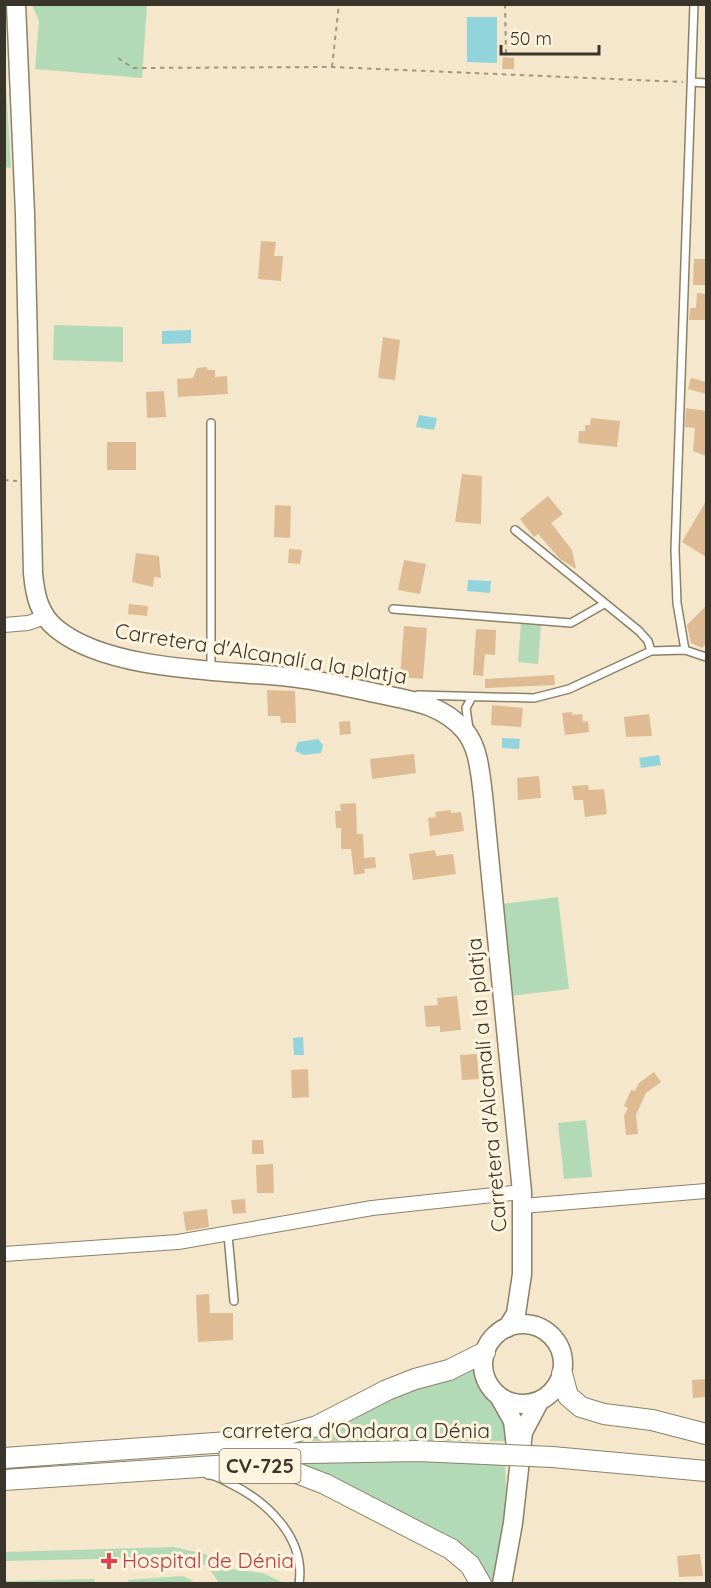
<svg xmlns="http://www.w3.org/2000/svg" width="711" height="1588" font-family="Quicksand,sans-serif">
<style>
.green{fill:#b3dab6}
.water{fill:#92d4dc}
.building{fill:#debb93}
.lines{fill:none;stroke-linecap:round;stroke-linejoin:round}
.lane-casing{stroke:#8c8067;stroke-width:10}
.street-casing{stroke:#8c8067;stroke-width:16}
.secondary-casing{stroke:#8c8067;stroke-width:21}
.primary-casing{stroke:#8c8067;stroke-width:22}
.path{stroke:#a09782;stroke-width:2;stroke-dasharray:4.5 4.5;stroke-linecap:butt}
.lane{stroke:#fff;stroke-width:7}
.street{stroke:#fff;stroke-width:14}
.secondary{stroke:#fff;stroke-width:18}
.primary{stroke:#fff;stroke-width:20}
.primary-bridge-casing{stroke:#8c8067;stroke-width:22;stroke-linecap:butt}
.primary-bridge{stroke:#fff;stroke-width:20}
.health-dot{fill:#e0444e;stroke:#fff4de;stroke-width:2}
.labels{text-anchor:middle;stroke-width:6;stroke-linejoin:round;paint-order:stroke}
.shield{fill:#fff4de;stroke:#756e60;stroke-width:1.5}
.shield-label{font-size:20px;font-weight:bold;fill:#3a352a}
.street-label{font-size:21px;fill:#3a352a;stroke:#fff4de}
.health-label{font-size:21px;fill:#be3a42;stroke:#fff4de;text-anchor:start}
</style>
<rect width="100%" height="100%" fill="#f4e7cb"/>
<!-- green -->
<path class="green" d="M 32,5 L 147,5 L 142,78 L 35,69 L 39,21 Z
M 4,70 L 5,70 L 11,168 L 5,167 Z
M 54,325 L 123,327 L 123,362 L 53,360 Z
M 521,623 L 541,625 L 538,664 L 518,662 Z
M 558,897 L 569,989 L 510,996 L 501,904 Z
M 586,1120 L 592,1177 L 564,1179 L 558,1123 Z
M 473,1367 L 483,1392 L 500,1409 L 511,1441 L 299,1441 L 369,1405 Z
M 290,1461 L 460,1461 L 505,1464 L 507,1512 L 495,1583 L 490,1583 Z
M 174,1547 L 205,1554 L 223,1568 L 263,1573 L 284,1583 L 219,1583 L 207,1566 L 186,1557 L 5,1561 L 5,1552 Z
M 183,1576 L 196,1583 L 129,1583 L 128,1580 Z
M 94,1579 L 95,1583 L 4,1583 L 5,1581 Z"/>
<!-- water -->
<path class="water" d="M 467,17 L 497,17 L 497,63 L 467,62 Z
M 191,330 L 191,343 L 162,344 L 162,331 Z
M 419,415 L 437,418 L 434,430 L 416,427 Z
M 468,580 L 491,581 L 490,593 L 467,591 Z
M 502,738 L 520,739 L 519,749 L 502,748 Z
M 318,739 L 323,745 L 321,753 L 304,755 L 295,751 L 298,742 Z
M 659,755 L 661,765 L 641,768 L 639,758 Z
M 303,1037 L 304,1055 L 294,1055 L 293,1038 Z"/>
<!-- building -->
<path class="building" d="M 503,57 L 514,58 L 514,69 L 502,69 Z
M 261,241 L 276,242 L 274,256 L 283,256 L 281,281 L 258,279 Z
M 694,259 L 706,259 L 706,285 L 693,285 Z
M 697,293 L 706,294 L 706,320 L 689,320 L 690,308 L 696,308 Z
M 383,337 L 400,340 L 395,380 L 378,378 Z
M 207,367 L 207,370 L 215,370 L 215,377 L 227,376 L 228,394 L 178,397 L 177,379 L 193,378 L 197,368 Z
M 691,378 L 706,382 L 706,394 L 688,389 Z
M 164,391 L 166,417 L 147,418 L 146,392 Z
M 686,408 L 706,411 L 706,456 L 693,451 L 695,428 L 685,427 Z
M 591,418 L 620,421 L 617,447 L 578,443 L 579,431 L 585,431 L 585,425 L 590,425 Z
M 107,442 L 136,442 L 136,470 L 107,470 Z
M 462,474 L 482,476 L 481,524 L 455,522 Z
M 548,496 L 563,514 L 551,523 L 572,550 L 576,569 L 560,559 L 538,534 L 534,537 L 520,519 Z
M 706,501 L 706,557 L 682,542 Z
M 275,505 L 291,506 L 290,538 L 274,537 Z
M 289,549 L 302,550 L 300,564 L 288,563 Z
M 136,553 L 159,556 L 161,578 L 154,577 L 153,587 L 132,582 Z
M 404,560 L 426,564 L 420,594 L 398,590 Z
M 129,604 L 148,606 L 147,616 L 128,614 Z
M 706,606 L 706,644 L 702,648 L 691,643 L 687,625 Z
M 404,626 L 427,628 L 423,679 L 400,677 Z
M 476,629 L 496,630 L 495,655 L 485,654 L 483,676 L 473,675 Z
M 554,675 L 555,685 L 485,688 L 485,679 Z
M 267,690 L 295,691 L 296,723 L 281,723 L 280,716 L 268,716 Z
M 492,705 L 523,708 L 521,727 L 491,725 Z
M 572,712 L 572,715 L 582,714 L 583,722 L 588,721 L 589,732 L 565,735 L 562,713 Z
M 649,714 L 652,736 L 626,737 L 624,717 Z
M 350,721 L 351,734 L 340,735 L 339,722 Z
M 414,754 L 416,773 L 372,779 L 370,759 Z
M 539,776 L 541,798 L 518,800 L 517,778 Z
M 588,785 L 589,790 L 604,789 L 607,814 L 585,817 L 583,800 L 574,800 L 572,786 Z
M 356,803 L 357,834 L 363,834 L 364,858 L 375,857 L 376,868 L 364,869 L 365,873 L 354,875 L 351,849 L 341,849 L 341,828 L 336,828 L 335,811 L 341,811 L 340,804 Z
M 451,810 L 451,813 L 461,812 L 464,831 L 430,836 L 428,818 L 436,817 L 435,812 Z
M 435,850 L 436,856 L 453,854 L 456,874 L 413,880 L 409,854 Z
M 457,996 L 461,1030 L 440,1032 L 440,1026 L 426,1027 L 424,1006 L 438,1005 L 437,998 Z
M 477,1054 L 479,1079 L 462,1080 L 460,1055 Z
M 308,1069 L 309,1097 L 292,1098 L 291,1070 Z
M 654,1072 L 661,1082 L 646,1093 L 636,1115 L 638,1134 L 626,1135 L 624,1116 L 628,1108 L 624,1106 L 631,1090 L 635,1091 L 639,1083 Z
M 252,1140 L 263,1140 L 264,1154 L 252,1154 Z
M 273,1164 L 274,1193 L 257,1193 L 256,1165 Z
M 245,1199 L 246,1213 L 233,1214 L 231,1200 Z
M 207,1209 L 209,1227 L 186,1231 L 183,1212 Z
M 209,1294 L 210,1313 L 233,1313 L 233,1340 L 198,1342 L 196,1295 Z
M 706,1379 L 706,1397 L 693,1398 L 692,1380 Z
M 700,1554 L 703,1576 L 679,1577 L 677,1556 Z"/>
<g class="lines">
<!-- lane casing -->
<g class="lane-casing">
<path id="lane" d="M 692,82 L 706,83
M 515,530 L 639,631 L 648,641 L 651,651
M 393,609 L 571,623 L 604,604
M 685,650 L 677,603 L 675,550 L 694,4
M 211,670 L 211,423
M 418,695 L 534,698 L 569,689 L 651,651 L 685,650 L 706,657
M 469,729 L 466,708 L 472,697
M 228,1235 L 234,1301
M 208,1475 C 216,1475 223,1480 229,1483 C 267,1501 306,1538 299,1584"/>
</g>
<!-- street casing -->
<g class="street-casing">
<path id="street" d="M 4,625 L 28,623 L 45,617
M 522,1206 L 706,1191
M 4,1254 L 178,1242 L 372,1208 L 522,1192"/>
</g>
<!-- secondary casing -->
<g class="secondary-casing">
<path id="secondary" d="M 16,4 L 25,214 L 33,573 C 35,595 39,615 57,629 C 110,672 224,670 290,677 C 319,680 347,687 375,693 C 407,700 442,703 465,731 C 479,748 480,773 483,795 L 522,1192 L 522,1274 L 516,1314 L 507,1328
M483 1364a40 40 0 1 1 80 0a40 40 0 1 1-80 0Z
M 499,1396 L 513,1421 L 516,1447
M 502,1584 L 513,1523 L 523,1432 L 540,1400"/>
</g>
<!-- primary casing -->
<g class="primary-casing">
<path id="primary" d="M 562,1374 L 568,1396 L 581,1407 L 604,1414 L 652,1420 L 706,1434
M 248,1454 L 418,1451 L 485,1454
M 552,1457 L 706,1471
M 4,1458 L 271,1439 L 317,1426 L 387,1390 L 415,1379 L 449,1370 L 485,1352
M 4,1480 L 245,1464 L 294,1472 L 325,1484 L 451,1549 L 470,1565 L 481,1584"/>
</g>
<!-- path -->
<path class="path" d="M 505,4 L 506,53
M 118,58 L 133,68 L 332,67 L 683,82
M 332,67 L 339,4
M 4,480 L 17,481"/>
<!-- lane -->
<use href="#lane" class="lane"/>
<!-- street -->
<use href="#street" class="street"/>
<!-- secondary -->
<use href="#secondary" class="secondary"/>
<!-- primary -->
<use href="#primary" class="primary"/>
<!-- primary-bridge casing -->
<g class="primary-bridge-casing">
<path id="primary-bridge" d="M 485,1454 L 552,1457"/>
</g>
<!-- primary-bridge -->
<use href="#primary-bridge" class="primary-bridge"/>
</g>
<!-- markers -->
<path class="health-dot" d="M106 1552h6v6h6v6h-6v6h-6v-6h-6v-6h6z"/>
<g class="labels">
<!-- shield labels -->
<rect class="shield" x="219.5" y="1449" width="81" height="34" rx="4.5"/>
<g class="shield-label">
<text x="260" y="1473">CV-725</text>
</g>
<!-- street labels -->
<g class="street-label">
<text transform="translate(261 654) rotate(9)" y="7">Carretera d'Alcanalí a la platja</text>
<text transform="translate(487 1085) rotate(-95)" y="7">Carretera d'Alcanalí a la platja</text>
<text x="356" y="1438">carretera d'Ondara a Dénia</text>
</g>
<!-- health labels -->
<g class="health-label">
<text x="122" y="1568">Hospital de Dénia</text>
</g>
</g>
<!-- border -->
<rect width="711" height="1588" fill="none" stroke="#3a352a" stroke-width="12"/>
<!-- scale -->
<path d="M501 45v9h98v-9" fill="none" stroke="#3a352a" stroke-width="3"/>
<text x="510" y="45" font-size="18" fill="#3a352a" stroke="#fff4de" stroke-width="4.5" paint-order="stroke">50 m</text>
</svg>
